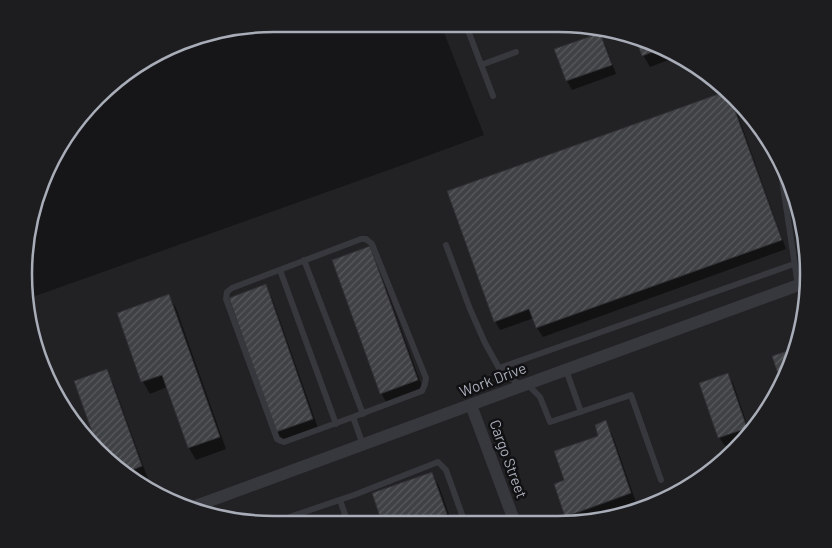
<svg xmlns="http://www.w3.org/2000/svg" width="832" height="548" font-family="Barlow,sans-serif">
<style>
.built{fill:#222225}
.shadow{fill:#0007}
.building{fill:url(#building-hatch);stroke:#303034}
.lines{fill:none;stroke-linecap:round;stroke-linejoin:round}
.lane{stroke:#37383d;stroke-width:6}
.street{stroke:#37383d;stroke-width:12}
.rail{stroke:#4a4c52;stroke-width:4;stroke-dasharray:6 5;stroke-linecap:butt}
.labels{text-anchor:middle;stroke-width:5;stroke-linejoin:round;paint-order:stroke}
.street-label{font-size:15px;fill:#a8adb8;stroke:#111113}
.rim{fill:none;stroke:#a8adb8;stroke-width:2.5}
</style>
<defs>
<pattern id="building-hatch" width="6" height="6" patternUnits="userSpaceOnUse" patternTransform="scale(1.25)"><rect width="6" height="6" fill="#404145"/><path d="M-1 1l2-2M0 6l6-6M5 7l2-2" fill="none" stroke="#595a5e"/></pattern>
</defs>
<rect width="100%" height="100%" fill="#161618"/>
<!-- built -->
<path class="built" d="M 441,25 L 591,26 L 668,49 L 723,86 L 783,164 L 808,258 L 795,355 L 746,439 L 668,499 L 574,524 L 241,522 L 164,499 L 109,462 L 57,399 L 29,323 L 27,299 L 408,163 L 484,135 Z"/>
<!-- shadow -->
<path class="shadow" d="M 600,35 L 605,44 L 616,74 L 572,90 L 567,81 L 556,50 Z
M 637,40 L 668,49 L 679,56 L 650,67 L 643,55 Z
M 727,92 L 733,101 L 786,249 L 543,337 L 537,328 L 534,318 L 500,330 L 495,321 Z
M 369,248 L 376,260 L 424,392 L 388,405 L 381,393 Z
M 265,286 L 272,298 L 319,431 L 284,443 L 277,431 Z
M 169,296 L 176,308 L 226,449 L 196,460 L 189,448 L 167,387 L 150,394 L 143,382 L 118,314 Z
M 106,371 L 113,383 L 148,479 L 139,482 L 109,462 L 100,452 Z
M 727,374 L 733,383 L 750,433 L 746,439 L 725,446 L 719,437 Z
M 605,422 L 612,434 L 637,505 L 621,511 L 571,524 L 566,516 L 565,481 L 600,436 Z
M 432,474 L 439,486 L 452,523 L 383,523 Z"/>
<!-- building -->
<path class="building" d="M 600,33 L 612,65 L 566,81 L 554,49 Z
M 636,40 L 663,48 L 642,56 Z
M 727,91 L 729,94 L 782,240 L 536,328 L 529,309 L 494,322 L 447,191 Z
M 370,246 L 418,380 L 380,394 L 332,260 Z
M 266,284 L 313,419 L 276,432 L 229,298 Z
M 169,294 L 220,437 L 188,448 L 162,375 L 141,382 L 117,313 Z
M 796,348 L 795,355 L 780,380 L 772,356 Z
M 107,369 L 142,466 L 125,473 L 109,462 L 98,449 L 74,381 Z
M 728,373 L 747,428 L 718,438 L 699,383 Z
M 606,420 L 631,493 L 565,517 L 554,484 L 564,480 L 554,451 L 598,436 L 595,425 Z
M 432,472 L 447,514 L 420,523 L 382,523 L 372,493 Z"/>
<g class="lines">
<!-- lane -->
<path class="lane" d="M 466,25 L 493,96
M 481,65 L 516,52
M 779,159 L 798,286
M 446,245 L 470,309 L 485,343 L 499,368 L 521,386
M 304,260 L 363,414
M 280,270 L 336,424
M 499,368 L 794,264
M 566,370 L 581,412
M 527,384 L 540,397 L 550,422 L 631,395 L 661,480
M 353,417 L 422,391 L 425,384 L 426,378 L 372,244 L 366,239 L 361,239 L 232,288 L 227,292 L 226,299 L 277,439 L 281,441 L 284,442 L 353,417 L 363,445
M 340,500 L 348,523
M 275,522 L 354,495 L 438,462 L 446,470 L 465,523"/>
<!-- street -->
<path class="street" d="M 471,405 L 515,523
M 193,507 L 527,384 L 804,283"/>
<!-- rail -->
<path class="rail" d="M 804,246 L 806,269"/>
</g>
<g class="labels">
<!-- street labels -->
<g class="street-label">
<text transform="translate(493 380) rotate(-21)" y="5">Work Drive</text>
<text transform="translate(508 459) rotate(70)" y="5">Cargo Street</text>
</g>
</g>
<!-- crop -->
<path d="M0 0H832V548H0ZM274 32H558A242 242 0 0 1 800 274V274A242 242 0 0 1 558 516H274A242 242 0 0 1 32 274V274A242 242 0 0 1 274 32Z" fill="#1d1d20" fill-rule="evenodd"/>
<path class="rim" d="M274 32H558A242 242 0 0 1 800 274V274A242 242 0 0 1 558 516H274A242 242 0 0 1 32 274V274A242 242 0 0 1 274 32Z"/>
</svg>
